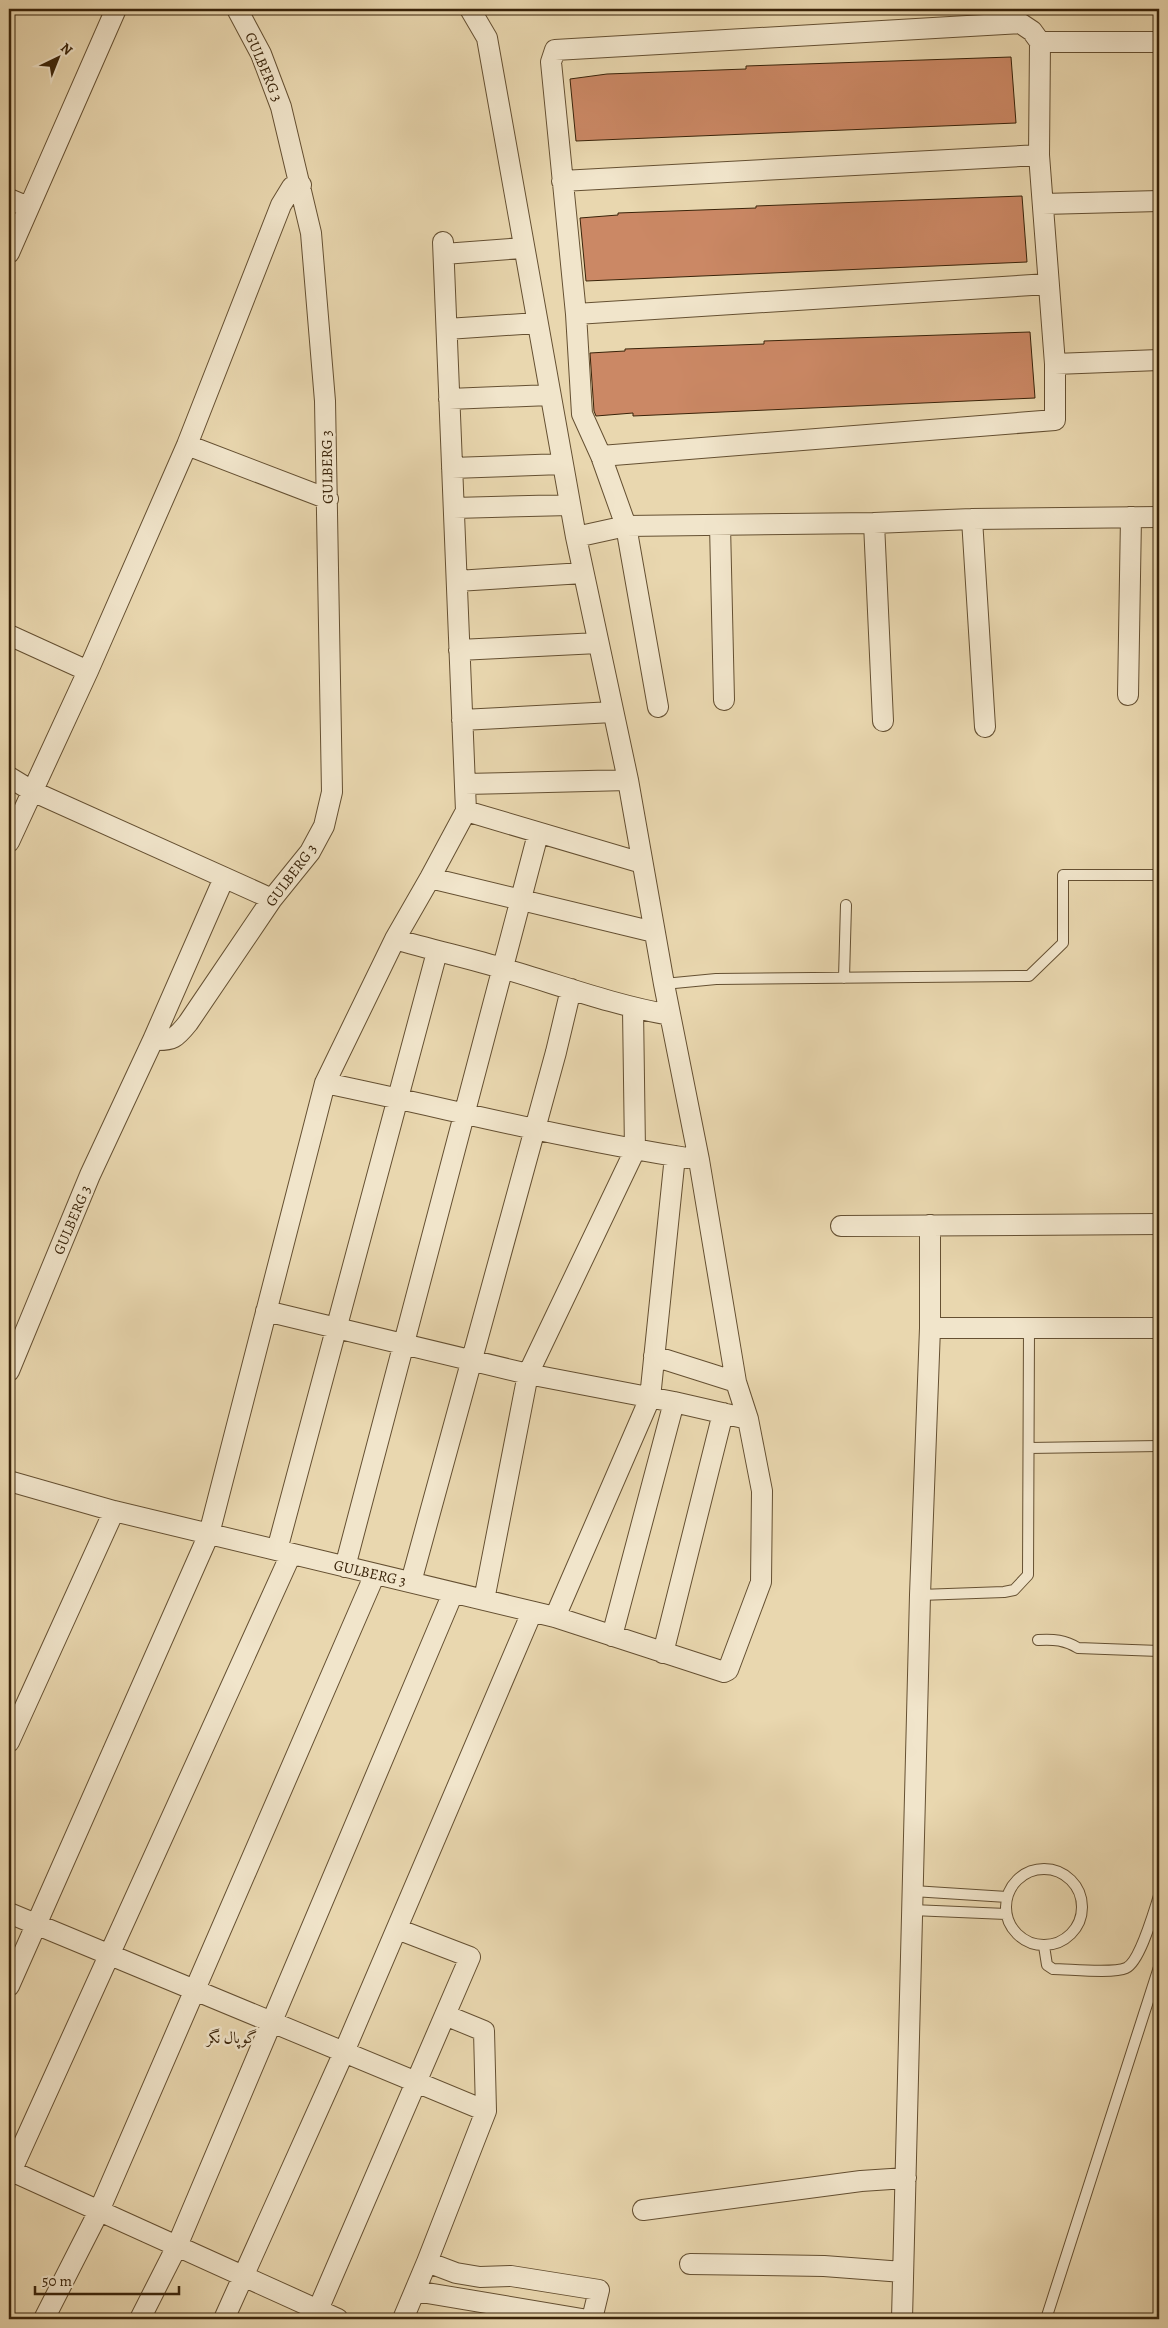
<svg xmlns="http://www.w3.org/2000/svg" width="1168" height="2328" font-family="Alegreya,Amiri,serif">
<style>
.building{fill:#cb8865;stroke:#392309}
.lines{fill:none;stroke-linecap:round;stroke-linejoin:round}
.lane-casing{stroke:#655032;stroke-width:12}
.street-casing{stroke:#655032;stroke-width:22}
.lane{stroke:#f1e5cb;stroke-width:10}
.street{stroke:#f1e5cb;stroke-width:20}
.labels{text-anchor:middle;stroke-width:5;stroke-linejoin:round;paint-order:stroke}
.street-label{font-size:15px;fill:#392309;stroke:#f1e5cb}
.neighbourhood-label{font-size:16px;fill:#392309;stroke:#f1e5cb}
</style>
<rect width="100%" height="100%" fill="#e9d7af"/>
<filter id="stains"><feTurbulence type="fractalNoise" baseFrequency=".004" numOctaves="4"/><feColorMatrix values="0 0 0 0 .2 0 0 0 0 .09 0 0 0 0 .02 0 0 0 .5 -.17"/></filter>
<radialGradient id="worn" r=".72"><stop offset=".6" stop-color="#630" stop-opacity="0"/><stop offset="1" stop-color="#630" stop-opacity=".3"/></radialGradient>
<!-- building -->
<path class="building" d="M 1011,57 L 1016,123 L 576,141 L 570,79 L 607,74 L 746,69 L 746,66 Z
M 1022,196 L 1027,262 L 586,281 L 580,218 L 618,215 L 618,213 L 756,208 L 756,206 Z
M 1030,332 L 1035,398 L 633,416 L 633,413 L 596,416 L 594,411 L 590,353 L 625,351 L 625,349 L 764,344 L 764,341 Z"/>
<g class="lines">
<!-- lane casing -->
<g class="lane-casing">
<path id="lane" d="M 844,978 L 846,905
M 664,984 L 716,979 L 1029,976 L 1063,943 L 1063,875 L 1159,875
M 1029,1448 L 1159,1446
M 920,1595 L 1004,1592 L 1014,1590 L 1028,1575 L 1029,1328
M 1038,1640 C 1054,1639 1065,1640 1078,1648 L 1159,1651
M1006 1907a38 38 0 1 1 76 0a38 38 0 1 1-76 0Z
M 913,1891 L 1007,1897
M 912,1910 L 1006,1914
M 1044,1946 L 1047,1965 L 1053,1969 C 1069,1969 1113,1974 1126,1968 C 1140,1962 1154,1911 1159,1896
M 1046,2319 L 1159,1967"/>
</g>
<!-- street casing -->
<g class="street-casing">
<path id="street" d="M 1040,42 L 1159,42
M 562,181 L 1039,155
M 9,199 L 28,207
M 1043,204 L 1159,201
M 9,253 L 116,9
M 444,254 L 522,248
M 576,314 L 1048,284
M 447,329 L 537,323
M 1055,364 L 1159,360
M 449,399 L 550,395
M 187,445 L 328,499
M 601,456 L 1055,420 L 1055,364 L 1039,155 L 1040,42 L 1032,31 L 1020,23 L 555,50 L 551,62 L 576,314 L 582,414 L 601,456 L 626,526 L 658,707
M 452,468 L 562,464
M 454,508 L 570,505
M 972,519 L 985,727
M 874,523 L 883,721
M 720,525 L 724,700
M 576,537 L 626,526 L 874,523 L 972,519 L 1159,517
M 457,581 L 583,573
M 9,635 L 88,671
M 459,650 L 598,643
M 1128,695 L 1131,517
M 462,720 L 613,712
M 9,777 L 32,791 L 272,899
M 465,784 L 628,780
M 466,811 L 642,863
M 9,842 L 88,671 L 187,445 L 281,205 L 292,187 L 301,185
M 430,878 L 654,932
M 395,939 C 431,950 469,958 505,969 C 560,985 613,1005 670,1015
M 153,1040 L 224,878
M 325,1083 C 446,1108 565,1139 687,1158
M 841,1226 L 1159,1224
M 266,1311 L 528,1374 L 674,1402 L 748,1419
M 930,1328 L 1159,1328
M 654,1356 L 736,1382
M 9,1371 L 90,1175 L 153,1040 C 173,1041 176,1038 188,1023 L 272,899 L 310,852 L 324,826 L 332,792 L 325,401 L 311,233 L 281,107 L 261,54 L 237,9
M 9,1481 L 114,1511 L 555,1617 L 724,1672 L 728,1670 L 761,1582 L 762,1491 L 748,1419 L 736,1382 L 699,1160 L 664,984 L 628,780 L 576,537 L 487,38 L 470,9
M 277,1550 L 437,952
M 345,1567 L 538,834
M 411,1582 L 556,1052 L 571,989
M 484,1600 L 528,1374 L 635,1150 L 633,1009
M 555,1617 L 650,1398 L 675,1156
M 612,1636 L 674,1402
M 663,1653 L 723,1413
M 9,1742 L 114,1511
M 9,1913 L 486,2111
M 9,1986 L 209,1534 L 325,1083 L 395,939 L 430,878 L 466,811 L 443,242
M 9,2170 L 338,2319
M 9,2176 L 291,1554
M 643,2210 L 861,2181 L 906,2178
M 427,2262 L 486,2111 L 484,2031 L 445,2015
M 690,2264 L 824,2266 L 903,2272
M 415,2291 L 582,2319
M 44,2319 L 99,2211 L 375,1574
M 140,2319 L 177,2246 L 453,1593
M 224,2319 L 344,2052 L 532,1612
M 314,2319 L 470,1957 L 397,1929
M 403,2319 L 427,2262 L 456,2273 L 480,2277 L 511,2276 L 599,2290 L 592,2319
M 902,2319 L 920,1595 L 930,1328 L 930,1225"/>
</g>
<!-- lane -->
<use href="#lane" class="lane"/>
<!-- street -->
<use href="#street" class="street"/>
</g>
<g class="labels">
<!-- street labels -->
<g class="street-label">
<text transform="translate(264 67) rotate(67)" y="5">GULBERG 3</text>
<text transform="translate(327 467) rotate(-91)" y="5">GULBERG 3</text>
<text transform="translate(291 875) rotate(-53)" y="5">GULBERG 3</text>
<text transform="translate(72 1220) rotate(-67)" y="5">GULBERG 3</text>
<text transform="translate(370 1573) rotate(13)" y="5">GULBERG 3</text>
</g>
<!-- neighbourhood labels -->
<g class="neighbourhood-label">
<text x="232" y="2043">گوپال نگر</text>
</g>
</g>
<!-- margin -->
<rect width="1168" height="2328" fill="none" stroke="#e9d7af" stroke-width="30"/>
<rect x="10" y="10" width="1148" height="2308" fill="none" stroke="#392309" stroke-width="2.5"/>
<rect x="15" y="15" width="1138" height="2298" fill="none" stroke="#392309"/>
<!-- north arrow -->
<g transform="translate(58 58) rotate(43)" stroke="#f1e5cb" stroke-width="4" paint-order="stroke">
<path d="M0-4L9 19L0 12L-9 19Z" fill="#392309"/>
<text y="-8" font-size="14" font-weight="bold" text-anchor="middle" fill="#392309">N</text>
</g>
<!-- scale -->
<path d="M35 2286v8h144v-8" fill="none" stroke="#392309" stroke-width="2.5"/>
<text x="42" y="2286" font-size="15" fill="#392309" stroke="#f1e5cb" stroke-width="4" paint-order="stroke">50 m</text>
<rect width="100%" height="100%" filter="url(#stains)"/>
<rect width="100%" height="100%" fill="url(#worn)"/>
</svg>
